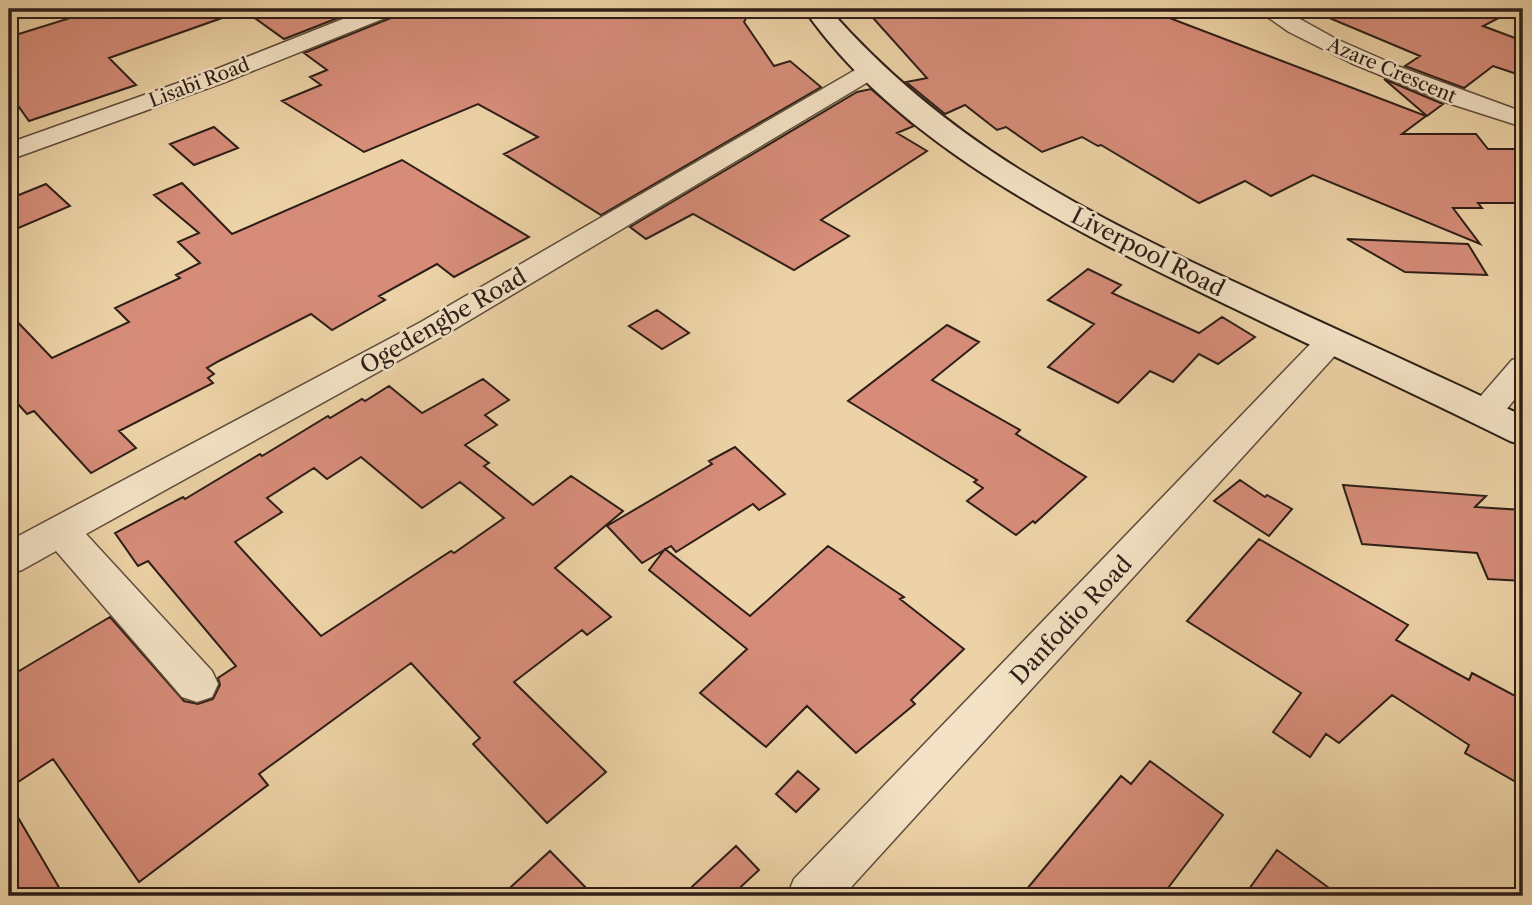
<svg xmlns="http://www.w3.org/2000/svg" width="1532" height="905" font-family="'Libre Caslon Text',serif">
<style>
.building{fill:#d68c79;stroke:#2d1e17;stroke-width:2;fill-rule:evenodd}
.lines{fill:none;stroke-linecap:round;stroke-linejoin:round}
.street-casing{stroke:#5d4b3b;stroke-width:3}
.secondary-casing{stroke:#2d1e17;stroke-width:4}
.street{fill:#f3e2c5;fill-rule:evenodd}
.secondary{fill:#f3e2c5;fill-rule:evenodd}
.labels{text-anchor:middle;stroke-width:5;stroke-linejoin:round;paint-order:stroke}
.far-street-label{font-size:19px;fill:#2d1e17;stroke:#f3e2c5}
.street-label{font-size:23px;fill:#2d1e17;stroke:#f3e2c5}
</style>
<rect width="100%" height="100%" fill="#ecd2a6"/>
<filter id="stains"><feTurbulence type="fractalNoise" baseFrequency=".00286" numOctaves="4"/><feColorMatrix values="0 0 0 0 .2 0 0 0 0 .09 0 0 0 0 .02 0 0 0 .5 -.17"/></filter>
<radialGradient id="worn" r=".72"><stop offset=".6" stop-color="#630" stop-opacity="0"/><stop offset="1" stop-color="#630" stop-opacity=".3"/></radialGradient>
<!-- building -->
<path class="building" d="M 99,9 L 235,9 L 236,13 L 109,58 L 136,85 L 29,121 L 9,93 L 9,37 Z
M 242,9 L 361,9 L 284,39 Z
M 401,9 L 751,9 L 744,22 L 774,66 L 790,61 L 821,87 L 601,215 L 504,154 L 538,137 L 478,104 L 364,152 L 282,101 L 321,85 L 310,77 L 327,70 L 304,53 L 396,16 Z
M 865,9 L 1146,9 L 1426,116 L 1402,134 L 1476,134 L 1488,149 L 1523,149 L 1523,203 L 1478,203 L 1482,208 L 1453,208 L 1480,244 L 1313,175 L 1271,196 L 1245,181 L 1199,203 L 1101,145 L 1098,146 L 1082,137 L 1042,152 L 1006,127 L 997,130 L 965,105 L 945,114 L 906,82 L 927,78 Z
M 1308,9 L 1516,9 L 1483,26 L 1523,41 L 1523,76 L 1493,66 L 1464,88 L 1405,66 L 1420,56 Z
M 1384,79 L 1443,104 L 1427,116 Z
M 871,89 L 914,126 L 897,133 L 927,151 L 821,220 L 849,236 L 794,270 L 693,214 L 646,239 L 630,227 L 857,92 Z
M 214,127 L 238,148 L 194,165 L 170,144 Z
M 402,160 L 529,237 L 454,277 L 437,264 L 379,296 L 385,300 L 332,330 L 311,314 L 219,361 L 207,368 L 214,374 L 208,378 L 213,383 L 119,431 L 136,448 L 91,473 L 34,411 L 27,414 L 9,394 L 9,313 L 52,358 L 129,322 L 115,308 L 180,278 L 176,275 L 200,263 L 178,242 L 199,233 L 154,195 L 182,183 L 232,234 Z
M 46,184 L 70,206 L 9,232 L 9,199 Z
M 1347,239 L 1468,244 L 1487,275 L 1405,272 Z
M 1088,269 L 1121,285 L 1112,293 L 1199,333 L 1222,317 L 1255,337 L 1218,364 L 1199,354 L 1173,382 L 1150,371 L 1118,403 L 1048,367 L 1094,324 L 1048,300 Z
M 657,310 L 689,333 L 662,349 L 629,326 Z
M 947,325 L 979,342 L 932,380 L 1020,430 L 1016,434 L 1086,477 L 1035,523 L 1033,521 L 1016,535 L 967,501 L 983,488 L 974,482 L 977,480 L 848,401 Z
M 483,379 L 509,400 L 485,415 L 497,425 L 465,445 L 489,463 L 484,466 L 533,505 L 571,476 L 623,511 L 555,568 L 611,617 L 587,635 L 582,630 L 514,682 L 606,772 L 547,823 L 473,744 L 480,738 L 411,663 L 259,774 L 268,785 L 139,882 L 53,759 L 9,788 L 9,677 L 110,617 L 184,701 L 198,704 L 213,699 L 220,685 L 218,678 L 236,666 L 148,561 L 138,566 L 115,533 L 183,497 L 185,499 L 260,454 L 262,456 L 328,416 L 330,418 L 362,399 L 365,401 L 389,386 L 422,413 ZM 361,457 L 422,508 L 460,482 L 504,518 L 454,553 L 451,551 L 321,636 L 235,542 L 282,512 L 267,498 L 314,468 L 327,479 Z
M 735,447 L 785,494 L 759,510 L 753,504 L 676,552 L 671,546 L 642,563 L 607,526 L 712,464 L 709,461 Z
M 1240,480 L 1265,497 L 1267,495 L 1292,509 L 1269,536 L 1214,501 Z
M 1343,485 L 1486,496 L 1475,507 L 1523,510 L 1523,581 L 1488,579 L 1477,553 L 1362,544 Z
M 1259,539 L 1408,625 L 1396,640 L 1469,680 L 1472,673 L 1523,700 L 1523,786 L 1465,753 L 1469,745 L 1392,695 L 1339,743 L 1326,734 L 1310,757 L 1273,732 L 1301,693 L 1187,621 Z
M 828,546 L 904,597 L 900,599 L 964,649 L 911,700 L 915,704 L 856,753 L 807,706 L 766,747 L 700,693 L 747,649 L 649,570 L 665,549 L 750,616 Z
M 1150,761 L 1223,815 L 1162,896 L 1021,896 L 1121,776 L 1131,784 Z
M 798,771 L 819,789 L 796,812 L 776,794 Z
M 9,802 L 64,896 L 9,896 Z
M 736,846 L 759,870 L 731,896 L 682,896 Z
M 1277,850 L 1340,896 L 1244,896 Z
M 550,851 L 594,896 L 501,896 Z"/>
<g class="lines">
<!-- street casing -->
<g class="street-casing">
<path id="street" d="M 368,9 L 398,9 L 395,14 L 225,82 L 9,160 L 9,143 L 209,72 Z
M 1256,9 L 1282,9 L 1336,39 L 1400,67 L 1523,112 L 1523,127 L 1448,103 L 1351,63 L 1289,32 Z
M 870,64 L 878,66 L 882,71 L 878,76 L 443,336 L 86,534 L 212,671 L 218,684 L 212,697 L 197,702 L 182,697 L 56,551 L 22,570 L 9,574 L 9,541 L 421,322 L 862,66 Z
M 1330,332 L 1341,335 L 1346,342 L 1341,349 L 843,896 L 787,896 L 794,879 L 1319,335 Z
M 1523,357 L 1523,389 L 1497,421 L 1485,425 L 1473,421 L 1468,413 L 1473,405 L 1512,360 Z"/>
</g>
<!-- secondary casing -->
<g class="secondary-casing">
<path id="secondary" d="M 804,9 L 829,9 C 948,145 1092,217 1254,291 C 1343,333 1434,373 1523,416 L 1523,445 L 1510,441 C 1417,395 1322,351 1229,306 C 1082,235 899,147 804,9 Z"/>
</g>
<!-- street -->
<use href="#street" class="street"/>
<!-- secondary -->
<use href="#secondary" class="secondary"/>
</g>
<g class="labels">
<!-- far-street labels -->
<g class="far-street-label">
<text transform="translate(1392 70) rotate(23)" y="7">Azare Crescent</text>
<text transform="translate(199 82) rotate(-21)" y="7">Lisabi Road</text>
</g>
<!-- street labels -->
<g class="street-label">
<text transform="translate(1148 252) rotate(27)" y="8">Liverpool Road</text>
<text transform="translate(443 321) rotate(-30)" y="8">Ogedengbe Road</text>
<text transform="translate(1071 620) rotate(-47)" y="8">Danfodio Road</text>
</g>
</g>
<!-- margin -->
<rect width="1532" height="905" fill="none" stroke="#ecd2a6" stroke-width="35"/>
<rect x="10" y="10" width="1511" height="884" fill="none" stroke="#2d1e17" stroke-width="3.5"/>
<rect x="18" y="18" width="1497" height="870" fill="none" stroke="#2d1e17" stroke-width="2"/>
<rect width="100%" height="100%" filter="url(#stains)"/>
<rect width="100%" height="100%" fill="url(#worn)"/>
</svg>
